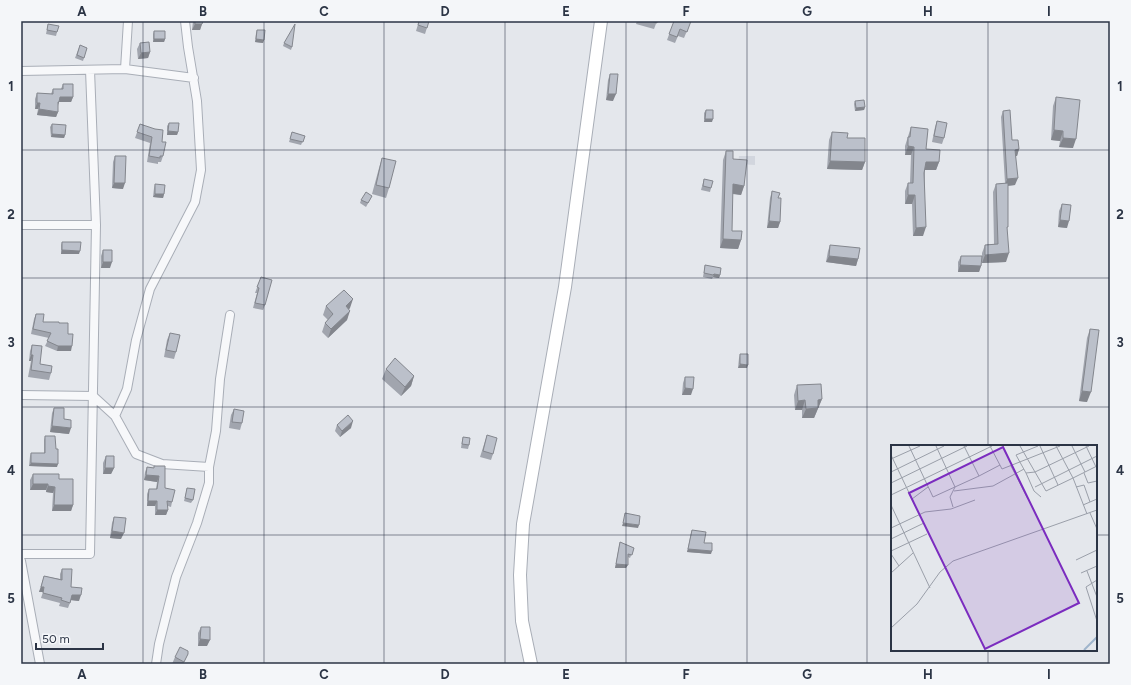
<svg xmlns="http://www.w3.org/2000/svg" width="1131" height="685" font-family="Figtree,sans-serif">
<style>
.built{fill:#d2d6de}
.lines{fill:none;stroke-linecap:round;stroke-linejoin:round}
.minor-casing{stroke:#a9aeb7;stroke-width:10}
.secondary-casing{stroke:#a9aeb7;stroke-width:14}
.minor{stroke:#f7f8fa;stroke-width:8}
.secondary{stroke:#fff;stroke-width:12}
.wall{fill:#a1a5ae}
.shaded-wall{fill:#83868d}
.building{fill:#bbc0ca;stroke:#83868d}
.grid{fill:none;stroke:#2b3445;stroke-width:1;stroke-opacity:0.55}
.inset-river{fill:none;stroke:#9fb4cc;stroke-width:2}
.inset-road{fill:none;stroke:#9a9fa9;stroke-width:1}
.view{fill:#7b2cbf;fill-opacity:0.15;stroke:#7b2cbf;stroke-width:2}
.inset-edge{fill:none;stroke:#2b3445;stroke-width:2}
.neatline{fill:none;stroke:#2b3445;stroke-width:1.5}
.grid-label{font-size:13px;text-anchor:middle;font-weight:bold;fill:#2b3445}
</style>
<rect width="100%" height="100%" fill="#e4e7ec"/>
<!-- built -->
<path class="built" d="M 739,156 L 755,156 L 755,165 L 738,164 Z"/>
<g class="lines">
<!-- minor casing -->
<g class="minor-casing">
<path id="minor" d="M 125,69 L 194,78
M 21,71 L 125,69 L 128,21
M 21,225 L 96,225 L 90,70
M 21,395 L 93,396 L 115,416 L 136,454 L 162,464 L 209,467
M 115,416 L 127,389 L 136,340 L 150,289 L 195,202 L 201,170 L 197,101 L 188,47 L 185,21
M 21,554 L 90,554 L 96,225
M 21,561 L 40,664
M 156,664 L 159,644 L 176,577 L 197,523 L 209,483 L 209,467 L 216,431 L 220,379 L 230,315"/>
</g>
<!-- secondary casing -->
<g class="secondary-casing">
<path id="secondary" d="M 531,664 L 522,621 L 520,575 L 523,524 L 565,287 L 601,21"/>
</g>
<!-- minor -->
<use href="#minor" class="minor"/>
<!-- secondary -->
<use href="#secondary" class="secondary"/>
</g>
<!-- wall -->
<path class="wall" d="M 193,21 L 203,21 L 200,30 L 192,30 Z
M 419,21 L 429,21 L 425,34 L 416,31 Z
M 637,21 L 657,21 L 654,29 L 636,24 Z
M 674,21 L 691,21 L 684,38 L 678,36 L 675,43 L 667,40 Z
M 48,24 L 57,32 L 56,36 L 46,34 Z
M 257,30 L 263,43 L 255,42 L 256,33 Z
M 154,31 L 165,39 L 164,42 L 153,42 L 153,34 Z
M 140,43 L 150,52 L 148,58 L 138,59 L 137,49 Z
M 284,43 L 292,47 L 291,50 L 283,46 Z
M 80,45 L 87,48 L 83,61 L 75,58 Z
M 610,74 L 613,101 L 606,100 L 608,80 Z
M 63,84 L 73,97 L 71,102 L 59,102 L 58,106 L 58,112 L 56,117 L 37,115 L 38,109 L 35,109 L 35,99 L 37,93 L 51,94 L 53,89 L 61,89 Z
M 1056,97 L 1073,148 L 1059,147 L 1060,141 L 1051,140 L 1053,106 Z
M 855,101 L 865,107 L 864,110 L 855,111 L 854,104 Z
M 706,110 L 712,122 L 704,122 L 704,113 Z
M 1003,111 L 1012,140 L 1019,149 L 1017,156 L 1016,156 L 1015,185 L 1008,186 L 1007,230 L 1006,262 L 982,263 L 982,253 L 985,245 L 994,244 L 993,192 L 996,184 L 1005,183 L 1001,117 Z
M 937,121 L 944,138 L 942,144 L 932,142 L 935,127 Z
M 169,123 L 178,132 L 177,135 L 167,135 L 167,126 Z
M 52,124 L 65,135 L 64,138 L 51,137 L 50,127 Z
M 140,124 L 162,142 L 163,156 L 161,162 L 158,162 L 158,164 L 147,162 L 150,143 L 135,138 Z
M 911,127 L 926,149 L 939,162 L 936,170 L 925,170 L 923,236 L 913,236 L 912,204 L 905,204 L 905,191 L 908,183 L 910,183 L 911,155 L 905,155 L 905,146 Z
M 292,132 L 305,136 L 301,145 L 289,142 Z
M 832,132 L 847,138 L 865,162 L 862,170 L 827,169 L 829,140 Z
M 726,151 L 733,159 L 744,186 L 741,195 L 732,194 L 732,231 L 741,240 L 738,249 L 720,248 L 723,160 Z
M 115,156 L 123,189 L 112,188 L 113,162 Z
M 382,158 L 389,188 L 386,198 L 372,194 L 379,168 Z
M 704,179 L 711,188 L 710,192 L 701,190 Z
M 155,184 L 164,194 L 163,198 L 153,197 L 154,188 Z
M 772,191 L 778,198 L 780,222 L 778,228 L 767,228 L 770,198 Z
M 372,196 L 366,207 L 360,203 L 361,200 Z
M 1062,204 L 1067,228 L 1058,227 L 1059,211 Z
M 62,242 L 79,254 L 61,254 L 61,245 Z
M 830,245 L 858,259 L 856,266 L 826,262 L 828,251 Z
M 103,250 L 110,268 L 101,268 L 101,256 Z
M 961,256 L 981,266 L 979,272 L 958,272 L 958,262 Z
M 705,265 L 720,275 L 719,278 L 713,277 L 712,279 L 703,277 Z
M 261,277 L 265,305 L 263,310 L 253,308 L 257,293 L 255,293 Z
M 326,306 L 350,308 L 349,309 L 347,320 L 328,338 L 322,332 L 325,323 L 328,320 L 323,315 Z
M 36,314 L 43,322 L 59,323 L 68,334 L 71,351 L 57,351 L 45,346 L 49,338 L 31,334 L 34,319 Z
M 1090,329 L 1087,402 L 1079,401 L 1087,338 Z
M 170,333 L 176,352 L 174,359 L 164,357 L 167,340 Z
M 32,345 L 40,364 L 51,373 L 49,380 L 28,377 L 31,361 L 29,361 L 30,351 Z
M 740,354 L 747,368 L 738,368 L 739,358 Z
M 386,369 L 414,376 L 411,386 L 401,396 L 382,379 Z
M 685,377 L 691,395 L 682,395 L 683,383 Z
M 797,385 L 822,399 L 814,418 L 802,418 L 802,410 L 795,410 L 794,395 Z
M 54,408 L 64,419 L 69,434 L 50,432 L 52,413 Z
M 234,409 L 242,423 L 240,430 L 229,428 L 231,415 Z
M 337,425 L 351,428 L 340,437 L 335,431 Z
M 487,435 L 493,454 L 491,460 L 480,457 Z
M 45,436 L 57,467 L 29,466 L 30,456 L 31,453 L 44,453 L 44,440 Z
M 463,437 L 469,445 L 468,449 L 461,448 L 462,441 Z
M 106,456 L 114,468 L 111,474 L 103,474 L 103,463 Z
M 154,466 L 172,502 L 171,507 L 168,506 L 168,510 L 166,515 L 155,515 L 155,506 L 147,506 L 147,494 L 149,489 L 156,489 L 157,482 L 144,480 L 145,472 L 147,467 L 154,468 Z
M 33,474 L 59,479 L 73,505 L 71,511 L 52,511 L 53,493 L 46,492 L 46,490 L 30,490 L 30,480 Z
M 187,488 L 193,500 L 191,503 L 184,501 Z
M 114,517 L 121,539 L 110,538 L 112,523 Z
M 692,530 L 704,543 L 711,554 L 687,552 L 691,533 Z
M 620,542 L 634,548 L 630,558 L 628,557 L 626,568 L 615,568 L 619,546 Z
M 62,569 L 71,587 L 79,601 L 71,600 L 68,608 L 59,606 L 60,603 L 41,598 L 43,592 L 39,592 L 44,576 L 60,579 L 60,574 Z
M 201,627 L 207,646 L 198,646 L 198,633 Z
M 188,654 L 183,664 L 172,664 L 175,657 Z"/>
<!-- shaded-wall -->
<path class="shaded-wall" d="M 61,21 L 107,21 L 107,22 Z
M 195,24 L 202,24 L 200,30 L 192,30 Z
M 154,39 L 165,39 L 164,42 L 153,42 Z
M 256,39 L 264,40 L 263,43 L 255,42 Z
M 150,52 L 148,58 L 138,59 L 141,53 Z
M 608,94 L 616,94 L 613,101 L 606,100 Z
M 60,97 L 73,97 L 71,102 L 59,102 L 57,107 L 55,107 Z
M 37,103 L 40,103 L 38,109 L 35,109 Z
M 865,107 L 864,110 L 855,111 L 856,108 Z
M 39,109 L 58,112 L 56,117 L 37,115 Z
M 705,119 L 713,119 L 712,122 L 704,122 Z
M 1054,130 L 1063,131 L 1060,141 L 1051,140 Z
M 168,131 L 178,132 L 177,135 L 167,135 Z
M 52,134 L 65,135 L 64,138 L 51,137 Z
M 1063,138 L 1076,139 L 1073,148 L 1059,147 Z
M 908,146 L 914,147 L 911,155 L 905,155 Z
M 1019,149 L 1017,156 L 1013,156 L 1015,150 Z
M 830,161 L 865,162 L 862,170 L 827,169 Z
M 926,162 L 939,162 L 936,170 L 923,170 Z
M 1018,178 L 1015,185 L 1005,186 L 1007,179 Z
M 114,183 L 125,183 L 123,189 L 112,188 Z
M 733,184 L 744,186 L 741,195 L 729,193 Z
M 155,194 L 164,194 L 163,198 L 153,197 Z
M 908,195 L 915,195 L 912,204 L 905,204 Z
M 1060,220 L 1069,221 L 1067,228 L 1058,227 Z
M 769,221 L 780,222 L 778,228 L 767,228 Z
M 926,227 L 923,236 L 913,236 L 916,228 Z
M 723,239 L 741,240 L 738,249 L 720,248 Z
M 62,250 L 80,251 L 79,254 L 61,254 Z
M 1009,253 L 1006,262 L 982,263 L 985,255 Z
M 829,256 L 858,259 L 856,266 L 826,262 Z
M 103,262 L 112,262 L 110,268 L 101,268 Z
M 960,265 L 981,266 L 979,272 L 958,272 Z
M 714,274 L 720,275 L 719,278 L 713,277 Z
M 353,299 L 350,308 L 343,315 L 346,306 Z
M 350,311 L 347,320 L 328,338 L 331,329 Z
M 58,346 L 72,346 L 71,351 L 57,351 Z
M 31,355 L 33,355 L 31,361 L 29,361 Z
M 740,364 L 748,365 L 747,368 L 738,368 Z
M 414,376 L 411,386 L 401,396 L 405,387 Z
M 685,388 L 693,389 L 691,395 L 682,395 Z
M 1082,391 L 1091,392 L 1087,402 L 1079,401 Z
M 822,399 L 814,418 L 802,418 L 806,409 L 818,400 Z
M 805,400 L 802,410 L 795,410 L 798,401 Z
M 353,421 L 351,428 L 340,437 L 342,431 Z
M 52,426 L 71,428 L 69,434 L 50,432 Z
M 31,463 L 58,464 L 57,467 L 29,466 Z
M 105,468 L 114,468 L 111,474 L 103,474 Z
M 146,475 L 159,476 L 157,482 L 144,480 Z
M 33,484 L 48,484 L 46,490 L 30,490 Z
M 48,486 L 55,487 L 53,493 L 46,492 Z
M 148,501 L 157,501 L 155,506 L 147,506 Z
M 54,505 L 73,505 L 71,511 L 52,511 Z
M 157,510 L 168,510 L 166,515 L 155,515 Z
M 623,523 L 639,525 L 638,528 L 622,526 Z
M 112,531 L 124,533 L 121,539 L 110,538 Z
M 688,549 L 712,551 L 711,554 L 687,552 Z
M 616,564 L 628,565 L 626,568 L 615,568 Z
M 41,587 L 44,587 L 43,592 L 39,592 Z
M 72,595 L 81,595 L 79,601 L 70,600 Z
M 200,639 L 210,640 L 207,646 L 198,646 Z"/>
<!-- building -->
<path class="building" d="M 195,21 L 203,21 L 202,24 L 195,24 Z
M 419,21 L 429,21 L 427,28 L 418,25 Z
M 651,21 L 657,21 L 657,23 Z
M 674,21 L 691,21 L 687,32 L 680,29 L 677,37 L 669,34 Z
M 48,24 L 59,26 L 57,32 L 47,30 Z
M 295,24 L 292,47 L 284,43 Z
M 257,30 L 265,30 L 264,40 L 256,39 Z
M 154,31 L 165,31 L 165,39 L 154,39 Z
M 149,42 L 150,52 L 141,53 L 140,43 Z
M 80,45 L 87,48 L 84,58 L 77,55 Z
M 610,74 L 618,74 L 616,94 L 608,94 Z
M 63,84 L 73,84 L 73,97 L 60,97 L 59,102 L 58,102 L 58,112 L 39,109 L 40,103 L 37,103 L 37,93 L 53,94 L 53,89 L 63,89 Z
M 1056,97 L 1080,100 L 1076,139 L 1063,138 L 1063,131 L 1054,130 Z
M 864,100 L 865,107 L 856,108 L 855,101 Z
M 706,110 L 713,110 L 713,119 L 705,119 Z
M 1010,110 L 1012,140 L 1018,140 L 1019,149 L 1015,150 L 1018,178 L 1007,179 L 1003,111 Z
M 937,121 L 947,123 L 944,138 L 934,136 Z
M 169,123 L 179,123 L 178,132 L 168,131 Z
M 52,124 L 66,125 L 65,135 L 52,134 Z
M 140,124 L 155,129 L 163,130 L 162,142 L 166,142 L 163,156 L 160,156 L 160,158 L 149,156 L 152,137 L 137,132 Z
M 911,127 L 928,129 L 926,149 L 940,150 L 939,162 L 926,162 L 924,173 L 926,227 L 916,228 L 915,195 L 908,195 L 908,183 L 913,183 L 914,147 L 908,146 L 908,137 L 910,137 Z
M 292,132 L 305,136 L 303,142 L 290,139 Z
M 832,132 L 848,133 L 847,138 L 865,138 L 865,162 L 830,161 Z
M 726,151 L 733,151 L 733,159 L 747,160 L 744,186 L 733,184 L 732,231 L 742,231 L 741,240 L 723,239 Z
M 115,156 L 126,156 L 125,183 L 114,183 Z
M 382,158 L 396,161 L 389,188 L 376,185 Z
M 704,179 L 713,181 L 711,188 L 703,186 Z
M 1008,183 L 1008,227 L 1007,227 L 1009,253 L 985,255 L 985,245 L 998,244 L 996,184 Z
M 155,184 L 165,185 L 164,194 L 155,194 Z
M 772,191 L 780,193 L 778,198 L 781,198 L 780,222 L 769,221 Z
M 366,192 L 372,196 L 368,203 L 361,200 Z
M 1062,204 L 1071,205 L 1069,221 L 1060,220 Z
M 62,242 L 81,242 L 80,251 L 62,250 Z
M 830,245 L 860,248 L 858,259 L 829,256 Z
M 103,250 L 112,250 L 112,262 L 103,262 Z
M 961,256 L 982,256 L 981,266 L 960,265 Z
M 705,265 L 721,268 L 720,275 L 714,274 L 713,275 L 704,273 Z
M 261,277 L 272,280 L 265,305 L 255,303 L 259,288 L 257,287 Z
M 344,290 L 353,299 L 346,306 L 350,311 L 331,329 L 325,323 L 333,314 L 326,306 Z
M 36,314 L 44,314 L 43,322 L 59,322 L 59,323 L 68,323 L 68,334 L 73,334 L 72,346 L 58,346 L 47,341 L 51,333 L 33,329 Z
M 1090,329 L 1099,330 L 1091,392 L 1082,391 Z
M 170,333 L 180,335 L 176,352 L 166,350 Z
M 32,345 L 42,346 L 40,364 L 52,366 L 51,373 L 31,370 L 33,355 L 31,355 Z
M 740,354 L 748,354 L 748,365 L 740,364 Z
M 395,358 L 414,376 L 405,387 L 386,369 Z
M 685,377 L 694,377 L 693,389 L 685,388 Z
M 821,384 L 822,399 L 818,400 L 818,408 L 806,409 L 805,400 L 798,401 L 797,385 Z
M 54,408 L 64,408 L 64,419 L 71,420 L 71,428 L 52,426 Z
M 234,409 L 244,411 L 242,423 L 232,422 Z
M 348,415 L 353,421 L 342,431 L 337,425 Z
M 487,435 L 497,438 L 493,454 L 483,451 Z
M 45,436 L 55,436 L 56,449 L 58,449 L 58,464 L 31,463 L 31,453 L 45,453 Z
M 463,437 L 470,438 L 469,445 L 462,444 Z
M 106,456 L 114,456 L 114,468 L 105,468 Z
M 154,466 L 165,466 L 165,488 L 175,490 L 172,502 L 167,501 L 168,510 L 157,510 L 157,501 L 148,501 L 149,489 L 157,489 L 159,476 L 146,475 L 147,467 L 154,468 Z
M 33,474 L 59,474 L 59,479 L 73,479 L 73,505 L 54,505 L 55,487 L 48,486 L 48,484 L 33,484 Z
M 187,488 L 195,489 L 193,500 L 185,498 Z
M 625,513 L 640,516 L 639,525 L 623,523 Z
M 114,517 L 126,518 L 124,533 L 112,531 Z
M 692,530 L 706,532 L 704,543 L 712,543 L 712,551 L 688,549 Z
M 620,542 L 634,548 L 632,555 L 628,554 L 628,565 L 616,564 Z
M 62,569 L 72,569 L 71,587 L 82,588 L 81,595 L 72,595 L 70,603 L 61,600 L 62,598 L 43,593 L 44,587 L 41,587 L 44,576 L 62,580 Z
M 201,627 L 210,627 L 210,640 L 200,639 Z
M 180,647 L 188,651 L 188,654 L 184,662 L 175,657 Z"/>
<!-- grid -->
<path class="grid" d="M 143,21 L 143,664M 264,21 L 264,664M 384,21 L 384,664M 505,21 L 505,664M 626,21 L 626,664M 747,21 L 747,664M 867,21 L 867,664M 988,21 L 988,446M 21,150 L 1110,150M 21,278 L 1110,278M 21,407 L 1110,407M 21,535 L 892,535M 1096,535 L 1110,535M 988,650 L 988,664"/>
<!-- overview -->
<g transform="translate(891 445)">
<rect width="206" height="206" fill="#e4e7ec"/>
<path class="inset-river" d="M 193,205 L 206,192"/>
<path class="inset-road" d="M 18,1 L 42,52 L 88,31M 45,1 L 64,42 L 59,52 L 62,62M 73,1 L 88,31 L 109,20M 99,1 L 111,24 L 169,1M 129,1 L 144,27 L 198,1M 147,1 L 125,10 L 135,28 L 144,27 L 155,46 L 182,33 L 165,1M 149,1 L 167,40M 181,1 L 194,27M 195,1 L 205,22M 0,10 L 21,54 L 37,42M 0,14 L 29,1M 120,21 L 137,54M 0,27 L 53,1M 135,28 L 143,46 L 150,52M 193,28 L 197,38 L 206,36M 0,38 L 76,1M 144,42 L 206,11M 185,42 L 193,40 L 199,57M 63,46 L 102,41 L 133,24M 0,50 L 101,1M 0,60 L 39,143M 192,60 L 206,54M 199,68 L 206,84M 196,69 L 182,33 L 206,21M 0,83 L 34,67 L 60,64 L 84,55M 0,94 L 33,78M 0,106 L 36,89M 0,109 L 8,121M 185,115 L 206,105M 196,126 L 206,152M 0,128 L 22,108M 190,128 L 206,121M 206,135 L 195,142 L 206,176M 0,183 L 26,159 L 49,127 L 62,116 L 206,65"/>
<path class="view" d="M 112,2 L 188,158 L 94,204 L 18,48 Z"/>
<rect width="206" height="206" class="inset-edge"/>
</g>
<!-- border -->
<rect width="1131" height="685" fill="none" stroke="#f4f6f9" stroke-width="44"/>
<!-- scale -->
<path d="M36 643v6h67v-6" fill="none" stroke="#2b3445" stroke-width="2"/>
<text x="42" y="643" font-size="12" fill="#2b3445" stroke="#f4f6f9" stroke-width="3" paint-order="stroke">50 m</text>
<rect x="22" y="22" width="1087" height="641" class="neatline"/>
<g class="grid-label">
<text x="82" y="16">A</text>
<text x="203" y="16">B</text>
<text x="324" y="16">C</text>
<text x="445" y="16">D</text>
<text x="566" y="16">E</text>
<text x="686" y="16">F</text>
<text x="807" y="16">G</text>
<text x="928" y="16">H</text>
<text x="1049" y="16">I</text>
<text x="11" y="91">1</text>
<text x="1120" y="91">1</text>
<text x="11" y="219">2</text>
<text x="1120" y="219">2</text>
<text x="11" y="347">3</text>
<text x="1120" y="347">3</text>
<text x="11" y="475">4</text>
<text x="1120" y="475">4</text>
<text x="11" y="603">5</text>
<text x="1120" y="603">5</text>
<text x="82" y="679">A</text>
<text x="203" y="679">B</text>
<text x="324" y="679">C</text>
<text x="445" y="679">D</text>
<text x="566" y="679">E</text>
<text x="686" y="679">F</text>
<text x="807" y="679">G</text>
<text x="928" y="679">H</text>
<text x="1049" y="679">I</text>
</g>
</svg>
